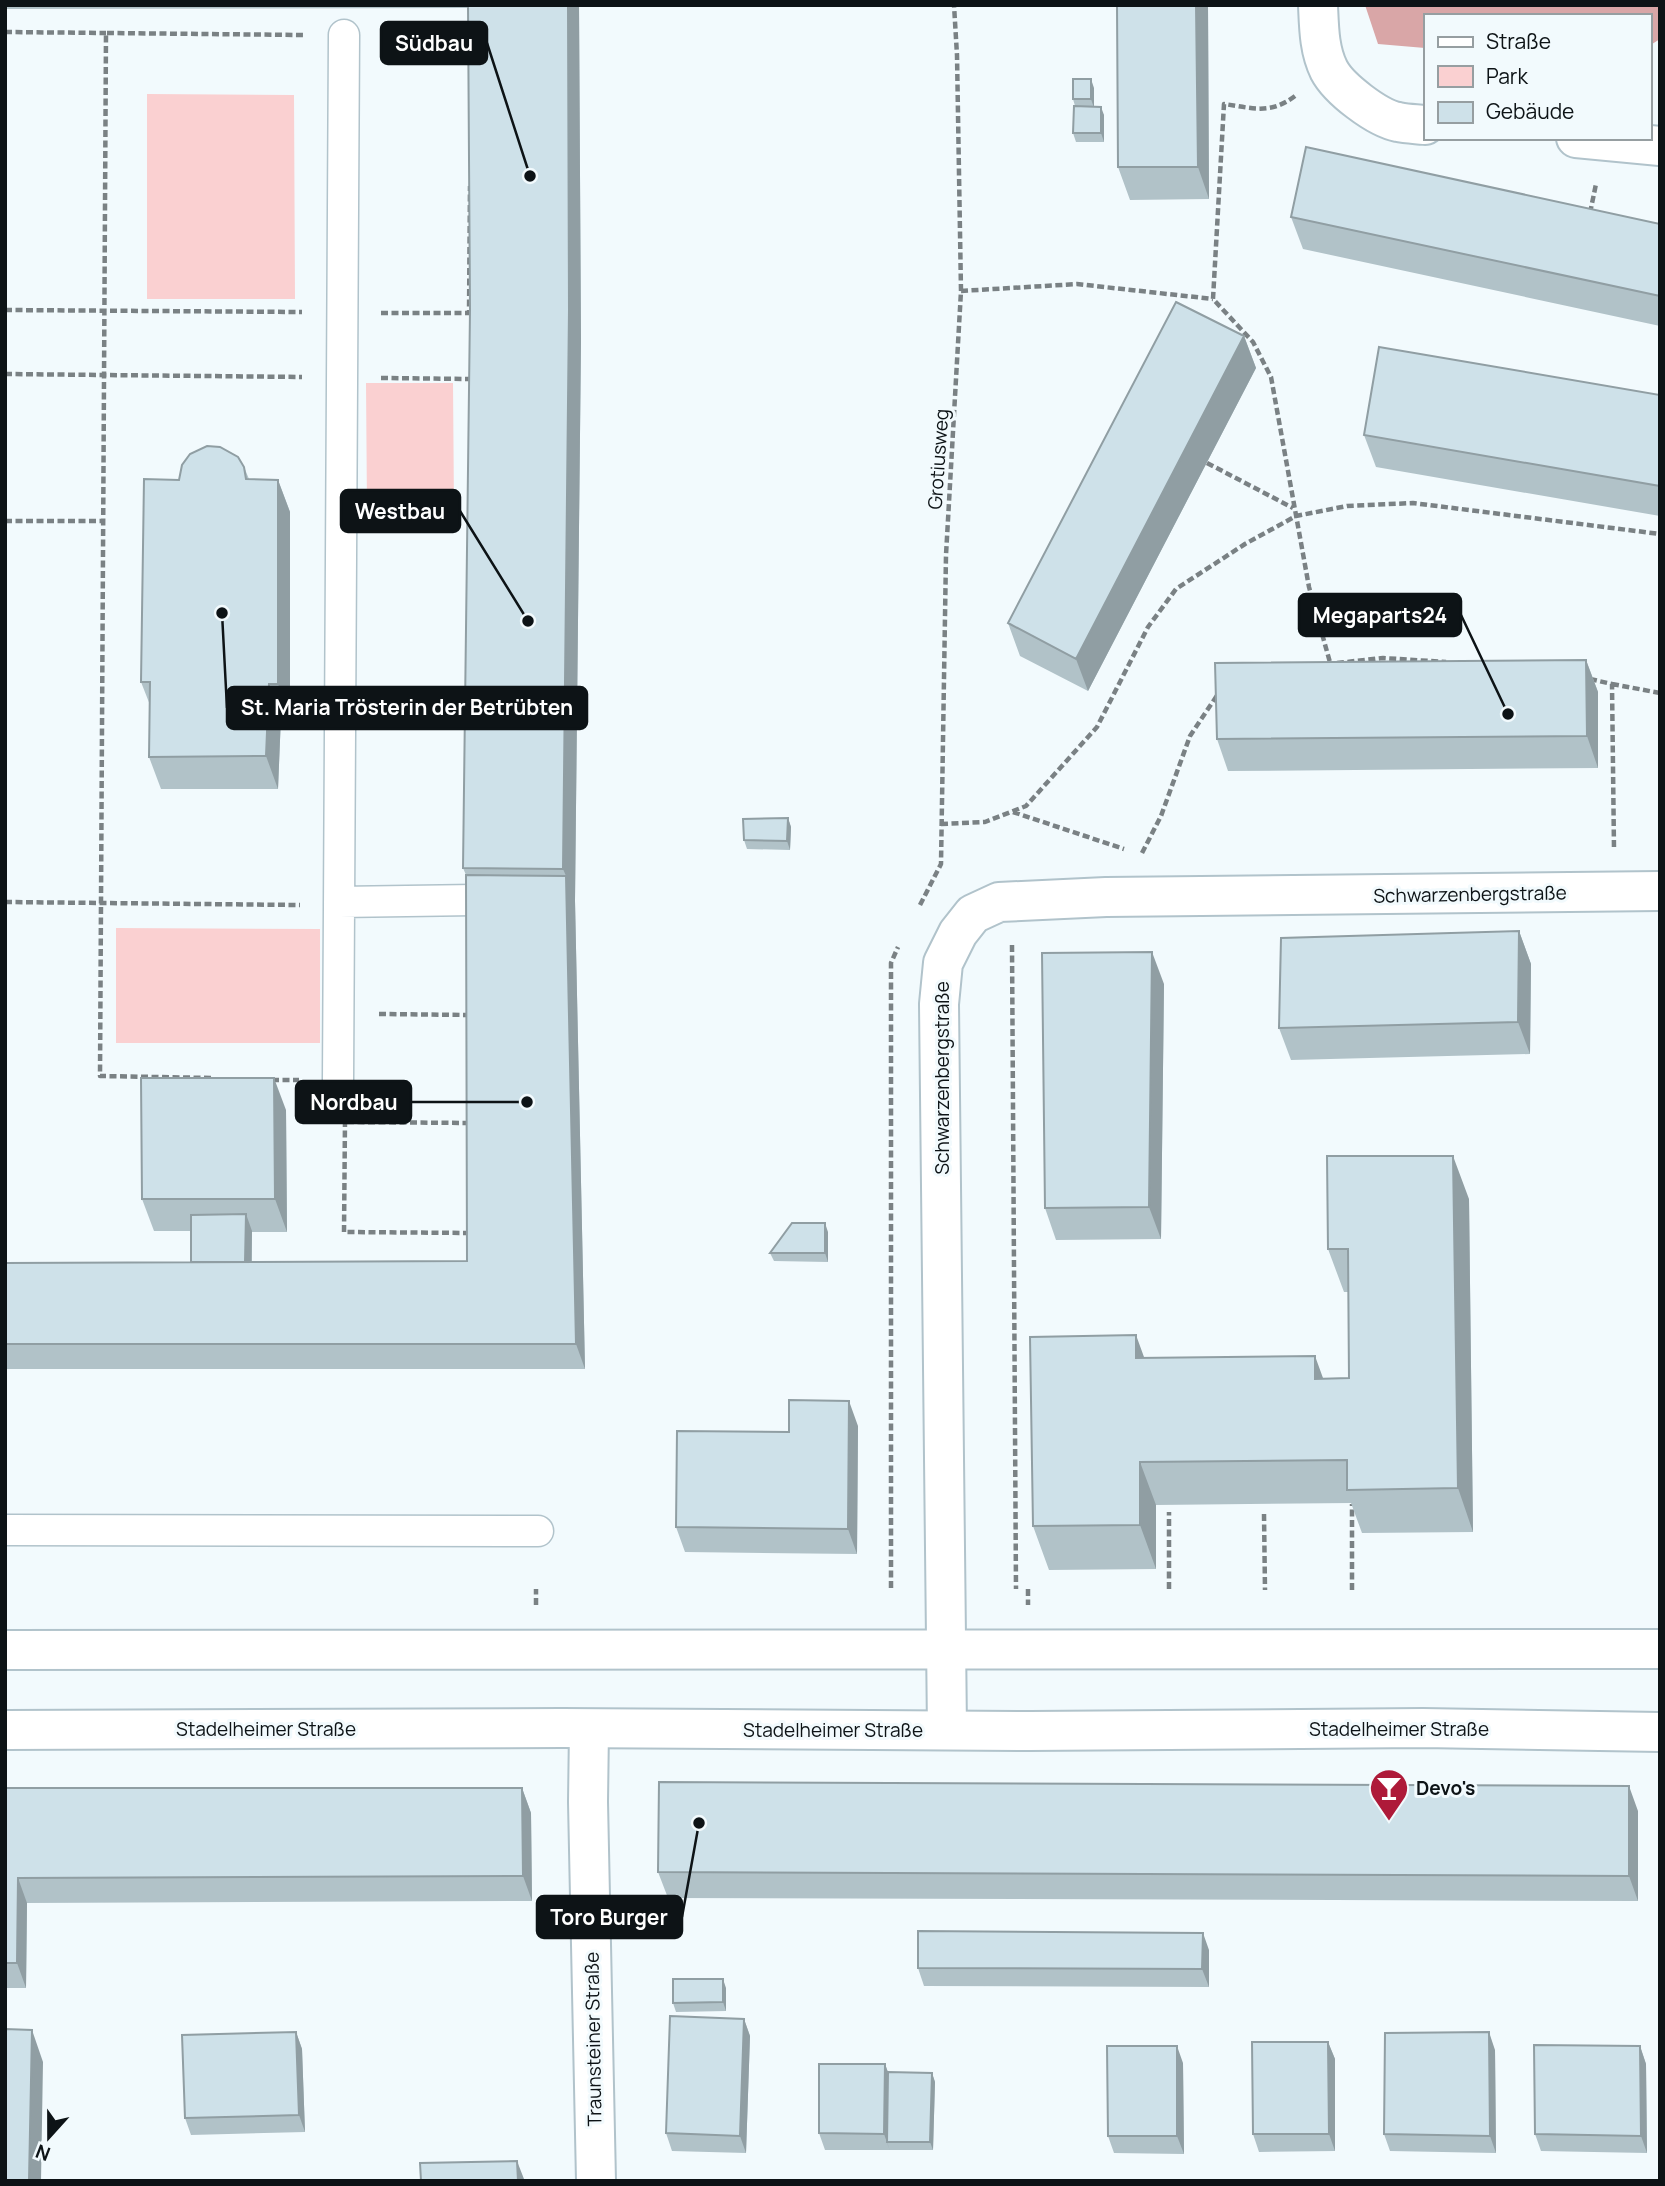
<svg xmlns="http://www.w3.org/2000/svg" width="1665" height="2186" font-family="Manrope,sans-serif">
<style>
.green{fill:#fad0d1}
.forest{fill:#d9a6a7}
.lines{fill:none;stroke-linecap:round;stroke-linejoin:round}
.lane-casing{stroke:#b1c3cb;stroke-width:33}
.street-casing{stroke:#b1c3cb;stroke-width:42}
.secondary-casing{stroke:#b1c3cb;stroke-width:42}
.path{stroke:#7a8184;stroke-width:4.5;stroke-dasharray:7 3.5;stroke-linecap:butt}
.lane{stroke:#fff;stroke-width:30}
.street{stroke:#fff;stroke-width:38}
.secondary{stroke:#fff;stroke-width:38}
.wall{fill:#b1c2c8}
.shaded-wall{fill:#909ea3}
.building{fill:#cee1e9;stroke:#909ea3;stroke-width:2}
.labels{text-anchor:middle;stroke-width:6;stroke-linejoin:round;paint-order:stroke}
.street-label{font-size:19px;fill:#0d1316;stroke:#f2fafd}
.poi-label{font-size:19px;font-weight:bold;fill:#0d1316;stroke:#f2fafd;text-anchor:start}
.leader{fill:none;stroke:#0d1316;stroke-width:2.5}
.callout-dot{fill:#0d1316;stroke:#f2fafd;stroke-width:2.5}
.callout{fill:#0d1316;stroke:#0d1316;stroke-width:2.5}
.callout-label{font-size:21px;text-anchor:middle;font-weight:bold;fill:#fff}
</style>
<rect width="100%" height="100%" fill="#f2fafd"/>
<!-- green -->
<path class="green" d="M 147,94 L 294,95 L 295,299 L 147,299 Z
M 366,383 L 453,383 L 454,510 L 367,510 Z
M 116,928 L 320,929 L 320,1043 L 116,1043 Z"/>
<!-- forest -->
<path class="forest" d="M 1365,5 L 1660,5 L 1660,39 L 1649,46 L 1649,16 L 1425,16 L 1425,48 L 1378,44 Z"/>
<g class="lines">
<!-- lane casing -->
<g class="lane-casing">
<path id="lane" d="M 339,902 L 475,900
M 338,1081 L 344,35
M 5,1530 L 538,1531"/>
</g>
<!-- street casing -->
<g class="street-casing">
<path id="street" d="M 1318,5 C 1319,27 1319,50 1329,70 C 1339,89 1377,118 1398,122 C 1407,124 1416,124 1425,125
M 1576,138 L 1660,146
M 589,1729 L 588,1802 L 596,2181
M 947,1730 L 939,1004 L 943,963 L 958,933 L 973,914 L 999,902 L 1106,897 L 1660,891"/>
</g>
<!-- secondary casing -->
<g class="secondary-casing">
<path id="secondary" d="M 5,1650 L 1660,1649
M 5,1730 L 562,1728 L 1030,1731 L 1423,1728 L 1660,1732"/>
</g>
<!-- path -->
<path class="path" d="M 5,32 L 106,33
M 383,35 L 470,36 L 470,38
M 1295,96 C 1270,115 1253,108 1224,104 L 1213,299 L 1253,342 L 1271,377 L 1309,587 L 1331,666
M 1590,213 L 1596,184
M 961,291 L 1077,284 L 1213,299
M 5,310 L 302,312
M 381,313 L 469,313 L 470,186
M 5,374 L 302,377
M 381,378 L 472,379
M 1207,463 L 1293,508
M 5,521 L 103,521
M 1337,663 L 1383,658 L 1446,662
M 1590,679 L 1612,684 L 1614,849
M 1612,684 L 1660,693
M 1013,812 L 1124,849
M 941,824 L 985,822 L 1026,806 L 1097,727 L 1148,627 L 1176,589 L 1245,544 L 1296,516 L 1347,506 L 1413,503 L 1660,534
M 1142,853 L 1161,816 L 1190,736 L 1218,694
M 5,902 L 300,905
M 920,905 L 941,864 L 946,555 L 961,291 L 957,55 L 954,5
M 1012,945 L 1016,1589
M 379,1014 L 471,1015
M 211,1078 L 100,1076 L 106,33 L 304,35
M 272,1080 L 299,1080
M 345,1120 L 344,1232 L 472,1233
M 347,1122 L 471,1123
M 1264,1514 L 1265,1590
M 891,1588 L 891,963 L 898,947
M 1028,1589 L 1028,1605
M 1169,1589 L 1169,1512
M 1352,1590 L 1352,1504
M 536,1605 L 536,1589"/>
<!-- lane -->
<use href="#lane" class="lane"/>
<!-- street -->
<use href="#street" class="street"/>
<!-- secondary -->
<use href="#secondary" class="secondary"/>
</g>
<!-- wall -->
<path class="wall" d="M 5,5 L 579,5 L 581,341 L 575,901 L 585,1369 L 5,1369 L 5,1263 L 191,1262 L 191,1231 L 154,1231 L 142,1199 L 286,1110 L 287,1232 L 252,1232 L 252,1262 L 467,1261 L 466,875 L 463,868 L 470,310 L 468,8 L 5,9 Z
M 1117,5 L 1208,5 L 1209,199 L 1130,200 L 1118,167 Z
M 1094,88 L 1094,107 L 1104,115 L 1104,142 L 1076,142 L 1073,133 L 1075,106 L 1073,99 Z
M 1291,217 L 1660,224 L 1660,326 L 1303,249 Z
M 1244,336 L 1256,368 L 1088,691 L 1020,656 L 1008,623 Z
M 1660,395 L 1660,516 L 1376,467 L 1364,435 Z
M 244,467 L 249,479 L 278,480 L 290,512 L 290,716 L 281,716 L 278,789 L 161,789 L 149,757 L 150,705 L 141,682 L 179,480 Z
M 1586,660 L 1598,692 L 1598,768 L 1228,771 L 1217,739 Z
M 788,818 L 791,827 L 790,850 L 747,849 L 744,840 Z
M 1519,931 L 1531,964 L 1530,1054 L 1291,1060 L 1279,1028 Z
M 1164,984 L 1161,1239 L 1056,1240 L 1045,1208 Z
M 1469,1199 L 1473,1532 L 1362,1533 L 1351,1503 L 1156,1505 L 1156,1569 L 1049,1570 L 1033,1526 L 1144,1358 L 1323,1379 L 1349,1378 L 1348,1292 L 1344,1292 L 1328,1249 Z
M 828,1232 L 828,1262 L 774,1261 L 770,1253 Z
M 858,1426 L 857,1554 L 685,1552 L 676,1527 L 789,1432 Z
M 5,1788 L 522,1788 L 531,1813 L 532,1901 L 27,1903 L 26,1988 L 5,1988 Z
M 1638,1811 L 1638,1901 L 668,1898 L 658,1872 Z
M 1209,1950 L 1209,1987 L 924,1986 L 918,1968 Z
M 726,1988 L 726,2011 L 676,2012 L 673,2003 Z
M 744,2019 L 750,2036 L 746,2153 L 672,2151 L 666,2133 Z
M 296,2032 L 302,2049 L 305,2132 L 191,2135 L 185,2118 Z
M 1328,2042 L 1335,2059 L 1335,2151 L 1259,2152 L 1253,2134 Z
M 1640,2046 L 1646,2064 L 1647,2153 L 1541,2151 L 1535,2134 Z
M 1495,2050 L 1496,2153 L 1390,2151 L 1384,2134 Z
M 1183,2063 L 1184,2154 L 1114,2153 L 1108,2136 Z
M 885,2064 L 888,2072 L 932,2073 L 935,2082 L 933,2150 L 825,2150 L 819,2133 Z"/>
<!-- shaded-wall -->
<path class="shaded-wall" d="M 568,5 L 579,5 L 581,341 L 575,901 L 585,1369 L 576,1344 L 566,876 L 563,869 Z
M 1196,5 L 1208,5 L 1209,199 L 1198,167 Z
M 1091,79 L 1094,88 L 1094,108 L 1091,99 Z
M 1101,107 L 1104,115 L 1104,142 L 1101,133 Z
M 1244,336 L 1256,368 L 1088,691 L 1076,659 Z
M 278,480 L 290,512 L 290,716 L 278,684 Z
M 1586,660 L 1598,692 L 1598,768 L 1587,736 Z
M 269,684 L 281,716 L 278,789 L 266,756 Z
M 788,818 L 791,827 L 790,850 L 787,841 Z
M 1519,931 L 1531,964 L 1530,1054 L 1518,1022 Z
M 1152,952 L 1164,984 L 1161,1239 L 1149,1207 Z
M 274,1078 L 286,1110 L 287,1232 L 275,1199 Z
M 1453,1156 L 1469,1199 L 1473,1532 L 1458,1488 Z
M 246,1214 L 252,1231 L 251,1288 L 245,1271 Z
M 825,1223 L 828,1232 L 828,1262 L 825,1253 Z
M 1136,1335 L 1152,1379 L 1136,1358 Z
M 1315,1356 L 1331,1400 L 1315,1379 Z
M 849,1401 L 858,1426 L 857,1554 L 848,1529 Z
M 1140,1462 L 1156,1505 L 1156,1569 L 1140,1525 Z
M 1629,1786 L 1638,1811 L 1638,1901 L 1629,1876 Z
M 522,1788 L 531,1813 L 532,1901 L 523,1876 Z
M 18,1878 L 27,1903 L 26,1988 L 17,1963 Z
M 1203,1933 L 1209,1950 L 1209,1987 L 1202,1969 Z
M 723,1979 L 726,1988 L 726,2011 L 723,2002 Z
M 744,2019 L 750,2036 L 746,2153 L 740,2136 Z
M 32,2030 L 43,2062 L 41,2181 L 29,2181 Z
M 296,2032 L 302,2049 L 305,2132 L 299,2115 Z
M 1489,2032 L 1495,2050 L 1496,2153 L 1490,2136 Z
M 1328,2042 L 1335,2059 L 1335,2151 L 1329,2134 Z
M 1177,2046 L 1183,2063 L 1184,2154 L 1177,2136 Z
M 1640,2046 L 1646,2064 L 1647,2153 L 1641,2136 Z
M 885,2064 L 891,2081 L 887,2142 L 890,2151 L 884,2134 Z
M 932,2073 L 935,2082 L 933,2150 L 930,2142 Z
M 517,2161 L 524,2179 L 524,2181 L 518,2181 Z"/>
<!-- building -->
<path class="building" d="M 468,5 L 568,5 L 569,309 L 563,869 L 463,868 L 470,310 Z
M 1117,5 L 1196,5 L 1198,167 L 1118,167 Z
M 1073,79 L 1091,79 L 1091,99 L 1073,99 Z
M 1074,106 L 1101,107 L 1101,133 L 1073,133 Z
M 1306,147 L 1660,224 L 1660,296 L 1291,217 Z
M 1176,302 L 1244,336 L 1076,659 L 1008,623 Z
M 1379,347 L 1660,395 L 1660,486 L 1364,435 Z
M 207,446 L 220,447 L 238,457 L 244,467 L 246,479 L 278,480 L 278,684 L 269,684 L 266,756 L 149,757 L 150,682 L 141,682 L 144,479 L 179,480 L 182,465 L 190,454 Z
M 1586,660 L 1587,736 L 1217,739 L 1215,663 Z
M 788,818 L 787,841 L 744,840 L 743,819 Z
M 466,875 L 566,876 L 576,1344 L 5,1344 L 5,1263 L 467,1261 Z
M 1519,931 L 1518,1022 L 1279,1028 L 1281,938 Z
M 1152,952 L 1149,1207 L 1045,1208 L 1042,953 Z
M 141,1078 L 274,1078 L 275,1199 L 142,1199 Z
M 1327,1156 L 1453,1156 L 1458,1488 L 1347,1490 L 1347,1460 L 1140,1462 L 1140,1525 L 1033,1526 L 1030,1337 L 1136,1335 L 1136,1358 L 1315,1356 L 1315,1379 L 1349,1378 L 1348,1249 L 1328,1249 Z
M 246,1214 L 245,1262 L 191,1262 L 191,1215 Z
M 792,1223 L 825,1223 L 825,1253 L 770,1253 Z
M 789,1400 L 849,1401 L 848,1529 L 676,1527 L 677,1431 L 789,1432 Z
M 659,1782 L 1629,1786 L 1629,1876 L 658,1872 Z
M 5,1788 L 522,1788 L 523,1876 L 18,1878 L 17,1963 L 5,1963 Z
M 918,1931 L 1203,1933 L 1202,1969 L 918,1968 Z
M 673,1979 L 723,1979 L 723,2002 L 673,2003 Z
M 670,2016 L 744,2019 L 740,2136 L 666,2133 Z
M 5,2029 L 32,2030 L 29,2181 L 5,2181 Z
M 296,2032 L 299,2115 L 185,2118 L 182,2035 Z
M 1489,2032 L 1490,2136 L 1384,2134 L 1385,2033 Z
M 1252,2042 L 1328,2042 L 1329,2134 L 1253,2134 Z
M 1534,2045 L 1640,2046 L 1641,2136 L 1535,2134 Z
M 1107,2046 L 1177,2046 L 1177,2136 L 1108,2136 Z
M 819,2064 L 885,2064 L 884,2134 L 819,2133 Z
M 888,2072 L 932,2073 L 930,2142 L 887,2142 Z
M 517,2161 L 518,2181 L 421,2181 L 420,2163 Z"/>
<!-- icons -->
<defs>
<g id="bar-pin" transform="scale(2.0125)"><path d="M0 17L-7.5 6A9.5 9.5 0 1 1 7.5 6Z" fill="#ae1a39" stroke="#f2fafd"/><path d="M-6-5H6L.8 .8V4.5H3.5V6h-7V4.5H-.8V.8Z" fill="#fff"/></g>
</defs>
<g fill-rule="evenodd">
<use href="#bar-pin" x="1389" y="1788"/>
</g>
<g class="labels">
<!-- street labels -->
<g class="street-label">
<text transform="translate(938 459) rotate(-86)" y="7">Grotiusweg</text>
<text transform="translate(1470 894) rotate(-1)" y="7">Schwarzenbergstraße</text>
<text transform="translate(942 1078) rotate(-90)" y="7">Schwarzenbergstraße</text>
<text x="266" y="1736">Stadelheimer Straße</text>
<text x="1399" y="1736">Stadelheimer Straße</text>
<text x="833" y="1737">Stadelheimer Straße</text>
<text transform="translate(593 2039) rotate(-91)" y="7">Traunsteiner Straße</text>
</g>
<!-- poi labels -->
<g class="poi-label">
<text x="1416" y="1795">Devo's</text>
</g>
</g>
<!-- callouts -->
<path class="leader" d="M530 176L487 43M528 621L460 511M1508 714L1461 615M222 613L227 708M527 1102L411 1102M699 1823L682 1917"/>
<g class="callout-dot">
<circle cx="530" cy="176" r="7"/>
<circle cx="528" cy="621" r="7"/>
<circle cx="1508" cy="714" r="7"/>
<circle cx="222" cy="613" r="7"/>
<circle cx="527" cy="1102" r="7"/>
<circle cx="699" cy="1823" r="7"/>
</g>
<g class="callout">
<rect x="381" y="22" width="106" height="42" rx="7"/>
<rect x="341" y="490" width="119" height="42" rx="7"/>
<rect x="1299" y="594" width="162" height="42" rx="7"/>
<rect x="227" y="687" width="360" height="42" rx="7"/>
<rect x="296" y="1081" width="115" height="42" rx="7"/>
<rect x="537" y="1896" width="145" height="42" rx="7"/>
</g>
<g class="callout-label">
<text x="434" y="51">Südbau</text>
<text x="400" y="519">Westbau</text>
<text x="1380" y="623">Megaparts24</text>
<text x="407" y="715">St. Maria Trösterin der Betrübten</text>
<text x="354" y="1110">Nordbau</text>
<text x="609" y="1925">Toro Burger</text>
</g>
<!-- border -->
<rect width="1665" height="2186" fill="none" stroke="#0d1316" stroke-width="14"/>
<!-- legend -->
<rect x="1424" y="14" width="228" height="126" fill="#f2fafd" stroke="#969ea1" stroke-width="2"/>
<rect x="1438" y="37" width="35" height="10" fill="#ffffff" stroke="#969ea1" stroke-width="2"/>
<text x="1486" y="49" font-size="21" fill="#0d1316">Straße</text>
<rect x="1438" y="66" width="35" height="21" fill="#fad0d1" stroke="#969ea1" stroke-width="2"/>
<text x="1486" y="84" font-size="21" fill="#0d1316">Park</text>
<rect x="1438" y="102" width="35" height="21" fill="#cee1e9" stroke="#969ea1" stroke-width="2"/>
<text x="1486" y="119" font-size="21" fill="#0d1316">Gebäude</text>
<!-- north arrow -->
<g transform="translate(49 2137) rotate(201)" stroke="#f2fafd" stroke-width="5" paint-order="stroke">
<path d="M0-5L12 26L0 18L-12 26Z" fill="#0d1316"/>
<text y="-10" font-size="19" font-weight="bold" text-anchor="middle" fill="#0d1316">N</text>
</g>
</svg>
